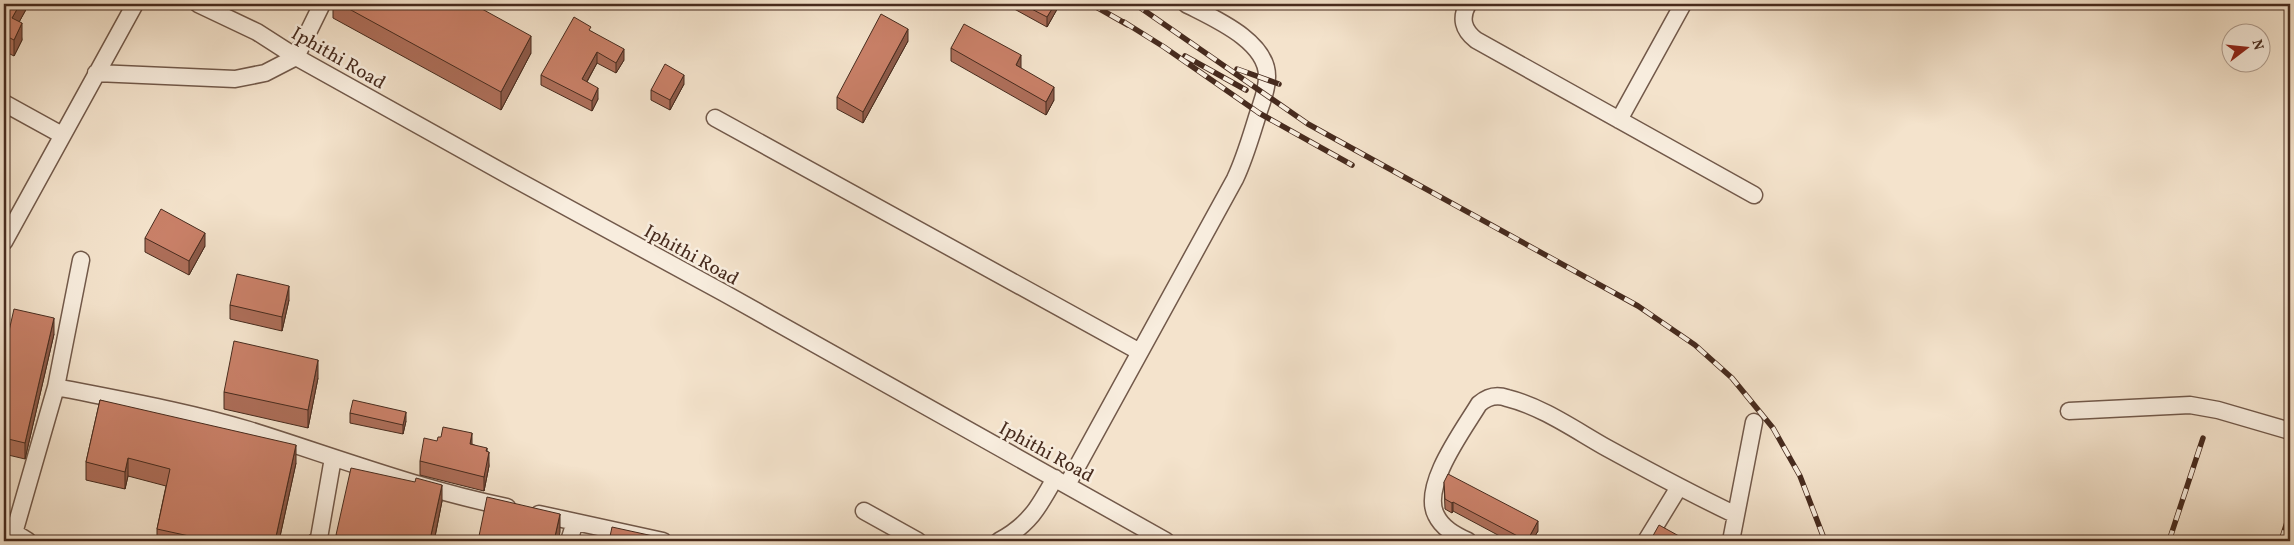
<svg xmlns="http://www.w3.org/2000/svg" width="2294" height="545" font-family="Vollkorn,serif">
<style>
.lines{fill:none;stroke-linecap:round;stroke-linejoin:round}
.minor-casing{stroke:#72594a;stroke-width:19}
.minor{stroke:#f8edde;stroke-width:16}
.rail-casing{stroke:#472b1e;stroke-width:5.5}
.rail{stroke:#f8edde;stroke-width:4;stroke-dasharray:11;stroke-linecap:butt}
.wall{fill:#ad6e59;stroke:#472b1e}
.shaded-wall{fill:#8d5a49;stroke:#472b1e}
.building{fill:#c98068;stroke:#472b1e}
.labels{text-anchor:middle;stroke-width:5;stroke-linejoin:round;paint-order:stroke}
.street-label{font-size:19px;fill:#472b1e;stroke:#f8edde}
</style>
<rect width="100%" height="100%" fill="#f4e3cc"/>
<filter id="stains"><feTurbulence type="fractalNoise" baseFrequency=".004" numOctaves="4"/><feColorMatrix values="0 0 0 0 .2 0 0 0 0 .09 0 0 0 0 .02 0 0 0 .5 -.17"/></filter>
<radialGradient id="worn" r=".72"><stop offset=".6" stop-color="#630" stop-opacity="0"/><stop offset="1" stop-color="#630" stop-opacity=".3"/></radialGradient>
<g class="lines">
<!-- minor casing -->
<g class="minor-casing">
<path id="minor" d="M 198,4 L 257,32 L 296,57 L 513,178 L 724,293 L 1166,541
M 1468,4 C 1460,18 1463,30 1476,40 L 1754,195
M 96,73 L 235,79 L 265,73 L 296,57 L 322,4
M 4,103 L 62,135
M 715,118 L 1140,352
M 1619,120 L 1683,4
M 4,242 L 135,4
M 56,387 C 121,400 186,411 249,430 C 335,457 419,489 507,507
M 2069,411 L 2190,405 L 2218,410 L 2290,431
M 1067,485 L 1235,179 C 1245,158 1251,136 1258,114 C 1262,101 1267,91 1267,77 C 1268,41 1213,18 1186,4
M 864,511 L 918,541
M 539,514 L 663,541
M 4,526 L 28,541
M 14,533 L 56,387 L 81,260
M 316,541 L 319,538 L 333,458
M 569,541 L 575,522
M 999,541 C 1029,525 1039,507 1055,478
M 1468,541 C 1455,535 1442,528 1436,515 C 1421,486 1464,429 1479,404 C 1487,397 1496,394 1507,398 C 1543,407 1575,430 1607,448 C 1649,471 1692,494 1736,515
M 1646,541 L 1679,487
M 1731,541 L 1754,422"/>
</g>
<!-- minor -->
<use href="#minor" class="minor"/>
<!-- rail casing -->
<g class="rail-casing">
<path id="rail" d="M 1091,4 L 1128,25
M 1135,4 L 1308,124 L 1638,306 L 1695,345 L 1732,378 L 1773,428 L 1800,476 L 1825,541
M 1124,22 L 1164,47 L 1259,113 L 1352,165
M 1185,56 L 1246,90
M 1237,69 L 1279,84
M 2169,541 L 2203,438
M 2281,541 L 2288,519"/>
</g>
<!-- rail -->
<use href="#rail" class="rail"/>
</g>
<!-- wall -->
<path class="wall" d="M 4,4 L 29,4 L 19,22 L 22,40 L 14,56 L 4,51 Z
M 333,4 L 476,4 L 475,5 L 531,53 L 501,110 L 333,18 Z
M 1007,4 L 1060,4 L 1047,27 L 1007,5 Z
M 591,31 L 624,60 L 616,73 L 597,63 L 587,82 L 598,99 L 592,111 L 541,85 L 541,75 Z
M 908,41 L 863,123 L 837,109 L 837,97 Z
M 951,48 L 1021,68 L 1054,100 L 1046,115 L 951,61 Z
M 684,84 L 670,110 L 651,100 L 651,90 Z
M 145,238 L 205,246 L 189,275 L 145,252 Z
M 289,300 L 282,331 L 230,319 L 230,305 Z
M 54,334 L 25,459 L 4,454 L 4,353 Z
M 318,378 L 308,428 L 224,409 L 224,392 Z
M 100,400 L 296,463 L 279,541 L 157,541 L 157,529 L 166,486 L 128,476 L 125,489 L 86,480 L 86,462 Z
M 350,413 L 406,421 L 403,434 L 350,423 Z
M 472,444 L 487,451 L 489,466 L 484,491 L 420,475 L 420,461 Z
M 1444,482 L 1538,531 L 1532,541 L 1509,541 L 1453,511 L 1452,513 L 1445,509 Z
M 442,501 L 435,537 L 442,541 L 336,541 L 336,535 Z"/>
<!-- shaded-wall -->
<path class="shaded-wall" d="M 20,4 L 29,4 L 12,35 L 12,18 Z
M 1055,4 L 1060,4 L 1047,27 L 1047,17 Z
M 22,23 L 22,40 L 14,56 L 14,40 Z
M 908,29 L 908,41 L 863,123 L 863,112 Z
M 531,36 L 531,53 L 501,110 L 501,92 Z
M 624,49 L 624,60 L 616,73 L 616,63 Z
M 597,52 L 597,63 L 582,90 L 582,79 Z
M 1021,55 L 1021,68 L 1016,65 Z
M 684,75 L 684,84 L 670,110 L 670,100 Z
M 1054,87 L 1054,100 L 1046,115 L 1046,102 Z
M 598,88 L 598,99 L 592,111 L 592,101 Z
M 205,233 L 205,246 L 189,275 L 189,261 Z
M 289,286 L 289,300 L 282,331 L 282,317 Z
M 54,318 L 54,334 L 25,459 L 25,443 Z
M 318,360 L 318,378 L 308,428 L 308,410 Z
M 406,412 L 406,421 L 403,434 L 403,425 Z
M 472,433 L 472,447 L 470,444 Z
M 296,445 L 296,463 L 279,541 L 275,541 Z
M 487,448 L 487,461 L 489,452 L 489,466 L 484,491 L 484,477 Z
M 128,458 L 128,476 L 125,489 L 125,472 Z
M 442,485 L 442,501 L 434,541 L 431,535 Z
M 1453,502 L 1453,511 L 1452,513 L 1452,503 Z
M 560,514 L 560,532 L 558,541 L 554,541 Z
M 1538,521 L 1538,531 L 1532,541 L 1527,541 Z"/>
<!-- building -->
<path class="building" d="M 4,4 L 20,4 L 12,18 L 22,23 L 14,40 L 4,35 Z
M 340,4 L 473,4 L 531,36 L 501,92 Z
M 1022,4 L 1055,4 L 1047,17 Z
M 881,14 L 908,29 L 863,112 L 837,97 Z
M 574,17 L 591,27 L 589,30 L 624,49 L 616,63 L 597,52 L 582,79 L 598,88 L 592,101 L 541,75 Z
M 964,24 L 1021,55 L 1016,65 L 1054,87 L 1046,102 L 951,48 Z
M 665,64 L 684,75 L 670,100 L 651,90 Z
M 161,209 L 205,233 L 189,261 L 145,238 Z
M 237,274 L 289,286 L 282,317 L 230,305 Z
M 14,309 L 54,318 L 25,443 L 4,438 L 4,353 Z
M 234,341 L 318,360 L 308,410 L 224,392 Z
M 100,400 L 296,445 L 275,541 L 212,541 L 157,529 L 170,469 L 128,458 L 125,472 L 86,462 Z
M 353,400 L 406,412 L 403,425 L 350,413 Z
M 443,427 L 472,433 L 470,444 L 487,448 L 486,451 L 489,452 L 484,477 L 420,461 L 424,438 L 437,441 L 438,437 L 441,437 Z
M 351,468 L 415,482 L 416,478 L 442,485 L 431,535 L 442,541 L 355,541 L 356,539 L 336,535 Z
M 1448,474 L 1538,521 L 1527,541 L 1453,502 L 1452,503 L 1445,499 L 1444,482 Z
M 487,497 L 560,514 L 554,541 L 478,541 Z
M 1659,525 L 1688,541 L 1650,541 Z
M 612,527 L 676,541 L 609,541 Z"/>
<g class="labels">
<!-- street labels -->
<g class="street-label">
<text transform="translate(339 57) rotate(30)" y="7">Iphithi Road</text>
<text transform="translate(692 254) rotate(29)" y="7">Iphithi Road</text>
<text transform="translate(1047 451) rotate(29)" y="7">Iphithi Road</text>
</g>
</g>
<!-- margin -->
<rect width="2294" height="545" fill="none" stroke="#f4e3cc" stroke-width="20"/>
<rect x="5" y="5" width="2284" height="535" fill="none" stroke="#472b1e" stroke-width="2.5"/>
<rect x="10" y="10" width="2274" height="525" fill="none" stroke="#472b1e"/>
<!-- north arrow -->
<g transform="translate(2246 48) rotate(74)"><circle r="24" fill="#f8edde" stroke="#b19f91"/>
<path d="M0-4L9 19L0 12L-9 19Z" fill="#8f2418"/>
<text y="-8" font-size="14" font-weight="bold" text-anchor="middle" fill="#472b1e">N</text>
</g>
<rect width="100%" height="100%" filter="url(#stains)"/>
<rect width="100%" height="100%" fill="url(#worn)"/>
</svg>
